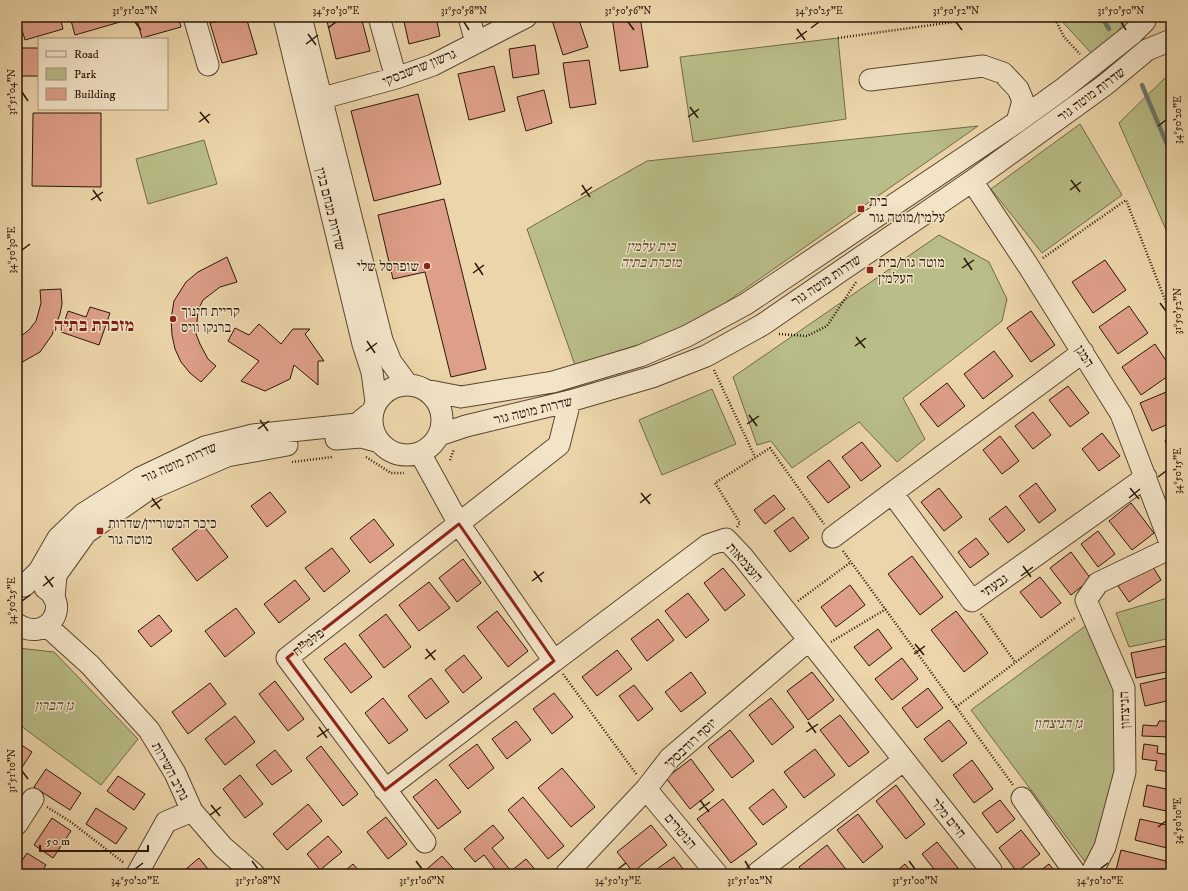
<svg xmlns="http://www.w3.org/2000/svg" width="1188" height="891" font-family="'IM FELL DW Pica','Frank Ruhl Libre',serif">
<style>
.green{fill:#b9bd88;stroke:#726a48}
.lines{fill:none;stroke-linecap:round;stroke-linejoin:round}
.stream{stroke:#6d7869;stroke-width:4.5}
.building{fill:#de9f88;stroke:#2a1709}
.minor-casing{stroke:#5a4631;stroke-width:23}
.path{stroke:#2a1709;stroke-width:2.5;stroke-dasharray:1 2;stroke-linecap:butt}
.minor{stroke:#f3e4c8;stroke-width:21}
.marked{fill:none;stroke:#8f2418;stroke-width:3;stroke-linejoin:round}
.ticks{fill:none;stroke:#2a1709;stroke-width:1.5}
.poi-dot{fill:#8f2418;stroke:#f3e4c8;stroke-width:1.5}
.labels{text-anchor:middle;stroke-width:3;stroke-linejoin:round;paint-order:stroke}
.street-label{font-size:14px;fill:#2a1709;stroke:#f3e4c8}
.poi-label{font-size:14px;fill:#2a1709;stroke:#f3e4c8;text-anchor:start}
.park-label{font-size:14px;font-style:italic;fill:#55492f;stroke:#f3e4c8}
.district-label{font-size:18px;font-weight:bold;fill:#7a1f14;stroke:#f3e4c8}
.neatline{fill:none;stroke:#2a1709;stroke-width:1.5}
.ticks-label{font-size:10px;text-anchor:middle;fill:#2a1709}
</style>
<rect width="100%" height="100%" fill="#ecd5aa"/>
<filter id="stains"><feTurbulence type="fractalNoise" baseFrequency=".005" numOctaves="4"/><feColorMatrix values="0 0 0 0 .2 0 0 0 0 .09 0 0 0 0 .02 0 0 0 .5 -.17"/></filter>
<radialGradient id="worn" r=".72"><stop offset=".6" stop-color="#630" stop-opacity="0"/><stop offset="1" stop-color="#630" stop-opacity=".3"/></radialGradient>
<!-- green -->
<path class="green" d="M 1058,17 L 1129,17 L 1106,46 L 1094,56 Z
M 838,38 L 846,119 L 693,142 L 680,57 Z
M 1171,72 L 1171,241 L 1119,123 Z
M 1080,124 L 1122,195 L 1042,253 L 991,189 Z
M 978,126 L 688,329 L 575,365 L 527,229 L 647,161 Z
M 204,140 L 217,184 L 148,204 L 136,159 Z
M 939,235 L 989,262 L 1007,299 L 1002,321 L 903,398 L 925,439 L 897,462 L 859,422 L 792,468 L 771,441 L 757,445 L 733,377 Z
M 712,389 L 736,444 L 662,475 L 639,420 Z
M 1171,597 L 1171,638 L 1129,647 L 1116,613 Z
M 1088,624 L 1120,686 L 1122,773 L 1089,867 L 971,710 Z
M 18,648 L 54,652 L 138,739 L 101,785 L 17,723 Z"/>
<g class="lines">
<!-- stream -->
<path class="stream" d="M 1102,17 L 1109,29
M 1142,85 L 1171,154"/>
</g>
<!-- building -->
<path class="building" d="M 18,17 L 60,17 L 63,29 L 25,40 Z
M 70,17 L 119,17 L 120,22 L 75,35 Z
M 136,17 L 178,17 L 181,27 L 142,38 Z
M 233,17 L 246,17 L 257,54 L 222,63 L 210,23 Z
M 326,17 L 361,17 L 370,51 L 336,59 Z
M 403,17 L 436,17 L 440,36 L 409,44 Z
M 563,17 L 578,17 L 588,47 L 563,55 L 552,20 Z
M 612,17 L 640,17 L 648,67 L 620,71 Z
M 535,45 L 539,74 L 513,78 L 509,49 Z
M 17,48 L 39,48 L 39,76 L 17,76 Z
M 589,60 L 596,104 L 570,108 L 563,63 Z
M 494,66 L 505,111 L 469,120 L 458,74 Z
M 544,90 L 552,123 L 526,131 L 517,97 Z
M 418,94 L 441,184 L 374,201 L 351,111 Z
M 33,113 L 101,113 L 101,187 L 32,186 Z
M 444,199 L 486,369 L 451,377 L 425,272 L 393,279 L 378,215 Z
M 227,257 L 237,282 L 220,287 L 203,300 L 198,310 L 196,334 L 200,344 L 208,359 L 216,366 L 201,382 L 190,373 L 181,362 L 175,349 L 172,335 L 171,319 L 174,301 L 186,282 L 198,272 Z
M 1105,260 L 1126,290 L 1093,313 L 1072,282 Z
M 61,289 L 62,304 L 60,314 L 52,335 L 40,352 L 17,365 L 17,339 L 29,330 L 36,321 L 41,303 L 40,290 Z
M 1129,306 L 1148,333 L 1118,354 L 1099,327 Z
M 90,307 L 110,313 L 99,345 L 61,332 L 68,311 L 86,317 Z
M 1031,311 L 1055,345 L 1031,362 L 1007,328 Z
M 259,324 L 281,344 L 293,329 L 310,329 L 305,334 L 324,361 L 318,361 L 318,385 L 294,365 L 290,379 L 265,391 L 241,381 L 259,361 L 228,341 L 235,328 L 249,335 Z
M 1155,344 L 1171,368 L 1171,374 L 1141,395 L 1122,367 Z
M 994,351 L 1013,376 L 983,399 L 964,374 Z
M 947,383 L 965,406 L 938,427 L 920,404 Z
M 1068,386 L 1089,413 L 1070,427 L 1049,400 Z
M 1171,390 L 1171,423 L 1152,431 L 1140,403 Z
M 1033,412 L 1051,435 L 1033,449 L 1015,426 Z
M 1102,433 L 1120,456 L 1099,471 L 1082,449 Z
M 1000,436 L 1019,461 L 1002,474 L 983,450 Z
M 1171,438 L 1171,458 L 1165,440 Z
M 862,442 L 881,466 L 861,481 L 842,457 Z
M 829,460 L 850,487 L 828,503 L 807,477 Z
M 1036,483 L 1056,510 L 1039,523 L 1019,496 Z
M 939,488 L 962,517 L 944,531 L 921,502 Z
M 270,492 L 286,512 L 267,527 L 251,506 Z
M 774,495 L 785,509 L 765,524 L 754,510 Z
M 1131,503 L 1154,533 L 1132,550 L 1109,521 Z
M 1006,506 L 1025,530 L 1008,543 L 989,519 Z
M 793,517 L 809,538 L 790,552 L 774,531 Z
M 374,519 L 394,545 L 370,563 L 350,538 Z
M 203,525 L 228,557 L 197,581 L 172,549 Z
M 1098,531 L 1115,554 L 1098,567 L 1081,544 Z
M 976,538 L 989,554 L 970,568 L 958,552 Z
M 332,548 L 350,571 L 324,592 L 305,568 Z
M 1071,552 L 1091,579 L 1071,595 L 1050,568 Z
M 912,556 L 943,597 L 920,615 L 888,574 Z
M 463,559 L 481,583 L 457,602 L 439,578 Z
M 1151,564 L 1161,580 L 1129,602 L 1118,586 Z
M 723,568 L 745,595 L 725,611 L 704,583 Z
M 1040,577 L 1061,603 L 1041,618 L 1020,592 Z
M 295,580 L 310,599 L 279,623 L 264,604 Z
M 429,582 L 450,608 L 419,631 L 399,605 Z
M 850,585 L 865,605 L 836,627 L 821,607 Z
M 688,593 L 709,620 L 686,638 L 665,611 Z
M 236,608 L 255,633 L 225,657 L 205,631 Z
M 497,611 L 528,651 L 508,667 L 477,627 Z
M 956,611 L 988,653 L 964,672 L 931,630 Z
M 386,614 L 411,647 L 384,668 L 359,635 Z
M 159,615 L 172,631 L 151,647 L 138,631 Z
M 658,619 L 674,640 L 647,661 L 631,639 Z
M 878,629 L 892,648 L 869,666 L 854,647 Z
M 345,643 L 372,677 L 351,693 L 324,659 Z
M 1171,645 L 1171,671 L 1136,678 L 1131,653 Z
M 617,650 L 632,669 L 597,696 L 582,677 Z
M 464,655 L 482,678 L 463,693 L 445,670 Z
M 902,658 L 918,679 L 892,700 L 875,679 Z
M 691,672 L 706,693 L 681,712 L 665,692 Z
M 812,672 L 834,700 L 808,720 L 787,691 Z
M 1171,677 L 1171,700 L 1145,706 L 1140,684 Z
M 431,678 L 449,702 L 426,719 L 408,696 Z
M 275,681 L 304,719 L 288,731 L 259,694 Z
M 210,683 L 226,704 L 188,734 L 172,712 Z
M 634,685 L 653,709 L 638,721 L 619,696 Z
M 928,688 L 943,708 L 917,728 L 902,708 Z
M 554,693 L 573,717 L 552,734 L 533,709 Z
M 383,698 L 408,730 L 389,744 L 365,713 Z
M 771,698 L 794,727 L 772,745 L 749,715 Z
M 840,715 L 869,752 L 849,767 L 820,730 Z
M 235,716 L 255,742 L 225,765 L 205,739 Z
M 949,720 L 967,743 L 942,762 L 924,739 Z
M 516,721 L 531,740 L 507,759 L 492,739 Z
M 1159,721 L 1171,721 L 1171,737 L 1142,736 L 1143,725 L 1157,726 Z
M 730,730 L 754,761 L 732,778 L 708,747 Z
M 17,742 L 32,752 L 17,775 Z
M 477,744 L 494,768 L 468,789 L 449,765 Z
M 1144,744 L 1158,746 L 1157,753 L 1171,755 L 1171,772 L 1155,770 L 1157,761 L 1142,759 Z
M 321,746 L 358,794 L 343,806 L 306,758 Z
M 815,749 L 835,775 L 804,798 L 784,772 Z
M 275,750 L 292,771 L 272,785 L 256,765 Z
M 691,759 L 714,790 L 690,809 L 666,778 Z
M 972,760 L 993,789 L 974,803 L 953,775 Z
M 562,768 L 595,807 L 571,827 L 538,788 Z
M 46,769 L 81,793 L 70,810 L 34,787 Z
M 240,775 L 263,804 L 245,818 L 223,789 Z
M 118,776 L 145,794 L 134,810 L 107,791 Z
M 436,779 L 461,812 L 438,829 L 413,797 Z
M 896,785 L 925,824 L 906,839 L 876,801 Z
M 1147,785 L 1171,790 L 1171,812 L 1143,806 Z
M 773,789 L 787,807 L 763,825 L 749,808 Z
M 523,797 L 564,846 L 548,859 L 508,810 Z
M 723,799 L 757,844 L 731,863 L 697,819 Z
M 1000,800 L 1015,819 L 997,833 L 982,813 Z
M 308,804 L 322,821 L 287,850 L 273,834 Z
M 96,808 L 127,828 L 116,844 L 86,824 Z
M 858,814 L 883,847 L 863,863 L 837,830 Z
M 386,817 L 407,844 L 388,859 L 367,832 Z
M 52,818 L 71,831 L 53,858 L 34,845 Z
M 1140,819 L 1171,826 L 1171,849 L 1135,840 Z
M 493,825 L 504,838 L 492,848 L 511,871 L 526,859 L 539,874 L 499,874 L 484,855 L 475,862 L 464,849 Z
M 651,825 L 667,845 L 633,872 L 617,852 Z
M 1021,830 L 1040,854 L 1017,872 L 999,848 Z
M 328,836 L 342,852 L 320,870 L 307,854 Z
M 937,842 L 958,868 L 951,874 L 938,874 L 922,854 Z
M 827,845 L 848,872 L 845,874 L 804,874 L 799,867 Z
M 1121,850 L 1170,862 L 1167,874 L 1115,874 Z
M 27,853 L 46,865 L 40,874 L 17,874 L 17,868 Z
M 442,856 L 458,874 L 421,874 Z
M 674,857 L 687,874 L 661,874 L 657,869 Z
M 199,858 L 212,874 L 180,874 Z
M 353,864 L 362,874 L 341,874 Z
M 905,864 L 913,874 L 893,874 Z
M 1049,864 L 1057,874 L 1036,874 Z"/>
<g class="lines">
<!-- minor casing -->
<g class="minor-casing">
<path id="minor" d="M 194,17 L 208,65
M 284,17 L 363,344 L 372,372 L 376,402
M 301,17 L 382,340 L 391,362 L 408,385
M 379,17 L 396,78
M 469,17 L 476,43
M 870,80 L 983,66 L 1003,73 L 1018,89 L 1023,101 L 1017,122
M 308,102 L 396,78 L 433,65 L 526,17
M 972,181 L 1029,267 L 1121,414 L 1171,545
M 1083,352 L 892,493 L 972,601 L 1146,477
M372 420a35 35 0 1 1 70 0a35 35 0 1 1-70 0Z
M 425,390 L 461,397 L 553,382 L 640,356 L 687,336 L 746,304 L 1017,122 L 1064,88 L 1132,34 L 1145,21
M 439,435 L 466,426 L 570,401 L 652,377 L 706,356 L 762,325 L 972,181 L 1105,85 L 1147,50 L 1171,40
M 336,439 L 361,437 L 379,442
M 420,453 L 459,524 L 554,661 L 708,545 L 726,539 L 743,557 L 904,760 L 756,874
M 833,537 L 892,493
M 24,586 L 39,571 L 58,538 L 83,514 L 140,478 L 205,447 L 253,435 L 357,424 L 373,411
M 54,598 L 56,575 L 86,533 L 146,491 L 227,456 L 287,445
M 17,624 C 47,644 72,605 45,588
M 47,626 L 90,665 L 149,730 L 175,773 L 192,811 L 223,847 L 254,874
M 904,760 L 991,870 L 986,874
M 646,789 L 717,874
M 385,790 L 554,661
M 1022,798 L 1076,874
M 17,824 L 33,799
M 425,842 L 287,658 L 559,445 L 570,401
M 137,874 L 166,822 L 192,811
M 566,874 L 646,789 L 670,758 L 809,640
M 1091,874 L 1105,847 L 1125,772 L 1124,688 L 1086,600 L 1098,583 L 1171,548"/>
</g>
<!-- path -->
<path class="path" d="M 1054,17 L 1064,37 L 1080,54
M 838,38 L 975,19 L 979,17
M 1043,258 L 1126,200 L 1171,315
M 779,334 L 807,336 L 827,326 L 856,282
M 714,370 L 755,457
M 366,457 L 391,473 L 404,473
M 450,460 L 454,449
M 292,462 L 332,457
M 737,527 L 740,523 L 715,483 L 770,448 L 824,524
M 843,551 L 1013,785
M 798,601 L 851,562
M 981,614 L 1015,662
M 831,642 L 886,609
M 563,674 L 637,775
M 956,707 L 1076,617
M 47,807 L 71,822 L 124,863"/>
<!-- minor -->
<use href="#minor" class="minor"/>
</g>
<!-- marked area -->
<path class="marked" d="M 459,524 L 554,661 L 385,790 L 287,658 Z"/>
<!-- ticks -->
<path class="ticks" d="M 135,22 L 141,30M 464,22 L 469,30M 628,22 L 634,30M 956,22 L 962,30M 1121,22 L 1126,30M 328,28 L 336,22M 811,28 L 819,22M 797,29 L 805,40M 308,34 L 316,45M 796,39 L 807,31M 306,44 L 318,35M 22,92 L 28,101M 690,107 L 698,118M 200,112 L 209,123M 688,117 L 699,109M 199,122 L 210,114M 1158,126 L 1166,120M 1071,180 L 1080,192M 582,185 L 590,197M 93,190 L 101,201M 1070,190 L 1081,182M 581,195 L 592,187M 91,200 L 103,192M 22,250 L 30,244M 964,258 L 972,270M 475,263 L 483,275M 962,268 L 974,260M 473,273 L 484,265M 1160,303 L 1166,311M 856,337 L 865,348M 367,341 L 375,353M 855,346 L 866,338M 366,351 L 377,343M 749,415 L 757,426M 260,420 L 268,431M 747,424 L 759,416M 258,429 L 269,421M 1158,477 L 1166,471M 1130,488 L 1139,499M 641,493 L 650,504M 152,498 L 160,509M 1129,498 L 1140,489M 640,503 L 651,494M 151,507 L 162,499M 1023,566 L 1031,577M 534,571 L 542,582M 45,576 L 53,587M 1021,576 L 1033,567M 532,581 L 544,572M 43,586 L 54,577M 22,601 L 30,595M 915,644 L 924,655M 426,649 L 435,660M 914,654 L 925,646M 425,659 L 436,650M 808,722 L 816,733M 319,727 L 327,738M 806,732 L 818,724M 317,737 L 329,729M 22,771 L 28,779M 700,800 L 709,812M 211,805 L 220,816M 699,810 L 710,802M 210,815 L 221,807M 1158,827 L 1166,821M 252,861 L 258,869M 416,861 L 422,869M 745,861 L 750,869M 909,861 L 915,869M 135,869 L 143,863M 618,869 L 626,863M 1100,869 L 1108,863"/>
<!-- markers -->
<g class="poi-dot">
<rect x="857" y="205" width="8" height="8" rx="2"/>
<circle cx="427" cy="266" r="4"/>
<rect x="866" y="266" width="8" height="8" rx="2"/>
<circle cx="173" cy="319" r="4"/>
<rect x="96" y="527" width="8" height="8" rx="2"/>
</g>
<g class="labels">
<!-- street labels -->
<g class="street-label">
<text transform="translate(419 67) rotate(-22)" y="5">גרשון שרשבסקי</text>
<text transform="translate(1091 94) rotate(-37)" y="5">שדרות מוטה גור</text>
<text transform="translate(331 209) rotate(76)" y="5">שדרות מנחם בגין</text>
<text transform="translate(826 280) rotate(-34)" y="5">שדרות מוטה גור</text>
<text transform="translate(1085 356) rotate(58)" y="5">המגן</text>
<text transform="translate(533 410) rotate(-14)" y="5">שדרות מוטה גור</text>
<text transform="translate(179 462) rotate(-24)" y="5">שדרות מוטה גור</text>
<text transform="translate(745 562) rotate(49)" y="5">העצמאות</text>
<text transform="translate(994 585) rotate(-35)" y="5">גבעתי</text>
<text transform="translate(308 642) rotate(-38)" y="5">פלמ"ח</text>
<text transform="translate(1124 710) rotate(-92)" y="5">הניצחון</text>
<text transform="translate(690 743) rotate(-43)" y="5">יוסף רודבסקי</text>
<text transform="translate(171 771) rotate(62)" y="5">נתיב השירות</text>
<text transform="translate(949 818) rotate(51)" y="5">חיים מלר</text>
<text transform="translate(681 831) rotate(50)" y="5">הנוטרים</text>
</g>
<!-- poi labels -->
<g class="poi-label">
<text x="869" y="206">בית<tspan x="869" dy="16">עלמין/מוטה גור</tspan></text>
<text x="878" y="267">מוטה גור/בית<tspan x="878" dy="16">העלמין</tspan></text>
<text x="419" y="271" text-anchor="end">שופרסל שלי</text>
<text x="181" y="316">קריית חינוך<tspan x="181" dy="16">ברנקו וויס</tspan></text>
<text x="108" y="528">כיכר המשוריין/שדרות<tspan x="108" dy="16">מוטה גור</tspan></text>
</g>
<!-- park labels -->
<g class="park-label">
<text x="651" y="251">בית עלמין<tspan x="651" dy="16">מזכרת בתיה</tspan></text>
<text x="54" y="710">גן הברון</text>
<text x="1058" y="728">גן הניצחון</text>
</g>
<!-- district labels -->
<g class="district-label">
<text x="94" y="331">מזכרת בתיה</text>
</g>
</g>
<!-- margin -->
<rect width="1188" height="891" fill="none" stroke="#ecd5aa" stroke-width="44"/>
<!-- legend -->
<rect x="38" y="38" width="130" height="72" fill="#f3e4c8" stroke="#a3927c"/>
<rect x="46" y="51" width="20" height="6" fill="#f3e4c8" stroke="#a3927c"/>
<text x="74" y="58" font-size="12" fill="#2a1709">Road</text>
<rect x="46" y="68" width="20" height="12" fill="#b9bd88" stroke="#a3927c"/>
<text x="74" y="78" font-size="12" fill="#2a1709">Park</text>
<rect x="46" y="88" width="20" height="12" fill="#de9f88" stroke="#a3927c"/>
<text x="74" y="98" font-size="12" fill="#2a1709">Building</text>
<!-- scale -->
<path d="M40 845v6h108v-6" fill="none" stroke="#2a1709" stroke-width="2"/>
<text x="46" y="845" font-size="12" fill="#2a1709" stroke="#f3e4c8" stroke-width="3" paint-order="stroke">50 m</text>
<rect x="22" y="22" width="1144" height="847" class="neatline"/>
<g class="ticks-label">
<text x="135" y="14">31°51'02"N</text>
<text x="336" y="14">34°50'30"E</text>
<text x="464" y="14">31°50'58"N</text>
<text x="628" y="14">31°50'56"N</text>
<text x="819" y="14">34°50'25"E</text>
<text x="956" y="14">31°50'52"N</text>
<text x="1121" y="14">31°50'50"N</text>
<text transform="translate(11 92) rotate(-90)" y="4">31°51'04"N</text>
<text transform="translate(1177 120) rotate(-90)" y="4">34°50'20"E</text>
<text transform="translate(11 250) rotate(-90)" y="4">34°50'30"E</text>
<text transform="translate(1177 311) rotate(-90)" y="4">31°50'52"N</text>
<text transform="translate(1177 471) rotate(-90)" y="4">34°50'15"E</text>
<text transform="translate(11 601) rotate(-90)" y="4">34°50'25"E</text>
<text transform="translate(11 771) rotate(-90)" y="4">31°51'10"N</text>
<text transform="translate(1177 821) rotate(-90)" y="4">34°50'10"E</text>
<text x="135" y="884">34°50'20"E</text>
<text x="258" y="884">31°51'08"N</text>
<text x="422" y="884">31°51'06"N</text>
<text x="618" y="884">34°50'15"E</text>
<text x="750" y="884">31°51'02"N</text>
<text x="915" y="884">31°51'00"N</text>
<text x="1100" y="884">34°50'10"E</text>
</g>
<rect width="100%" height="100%" filter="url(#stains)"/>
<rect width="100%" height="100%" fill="url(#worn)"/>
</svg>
